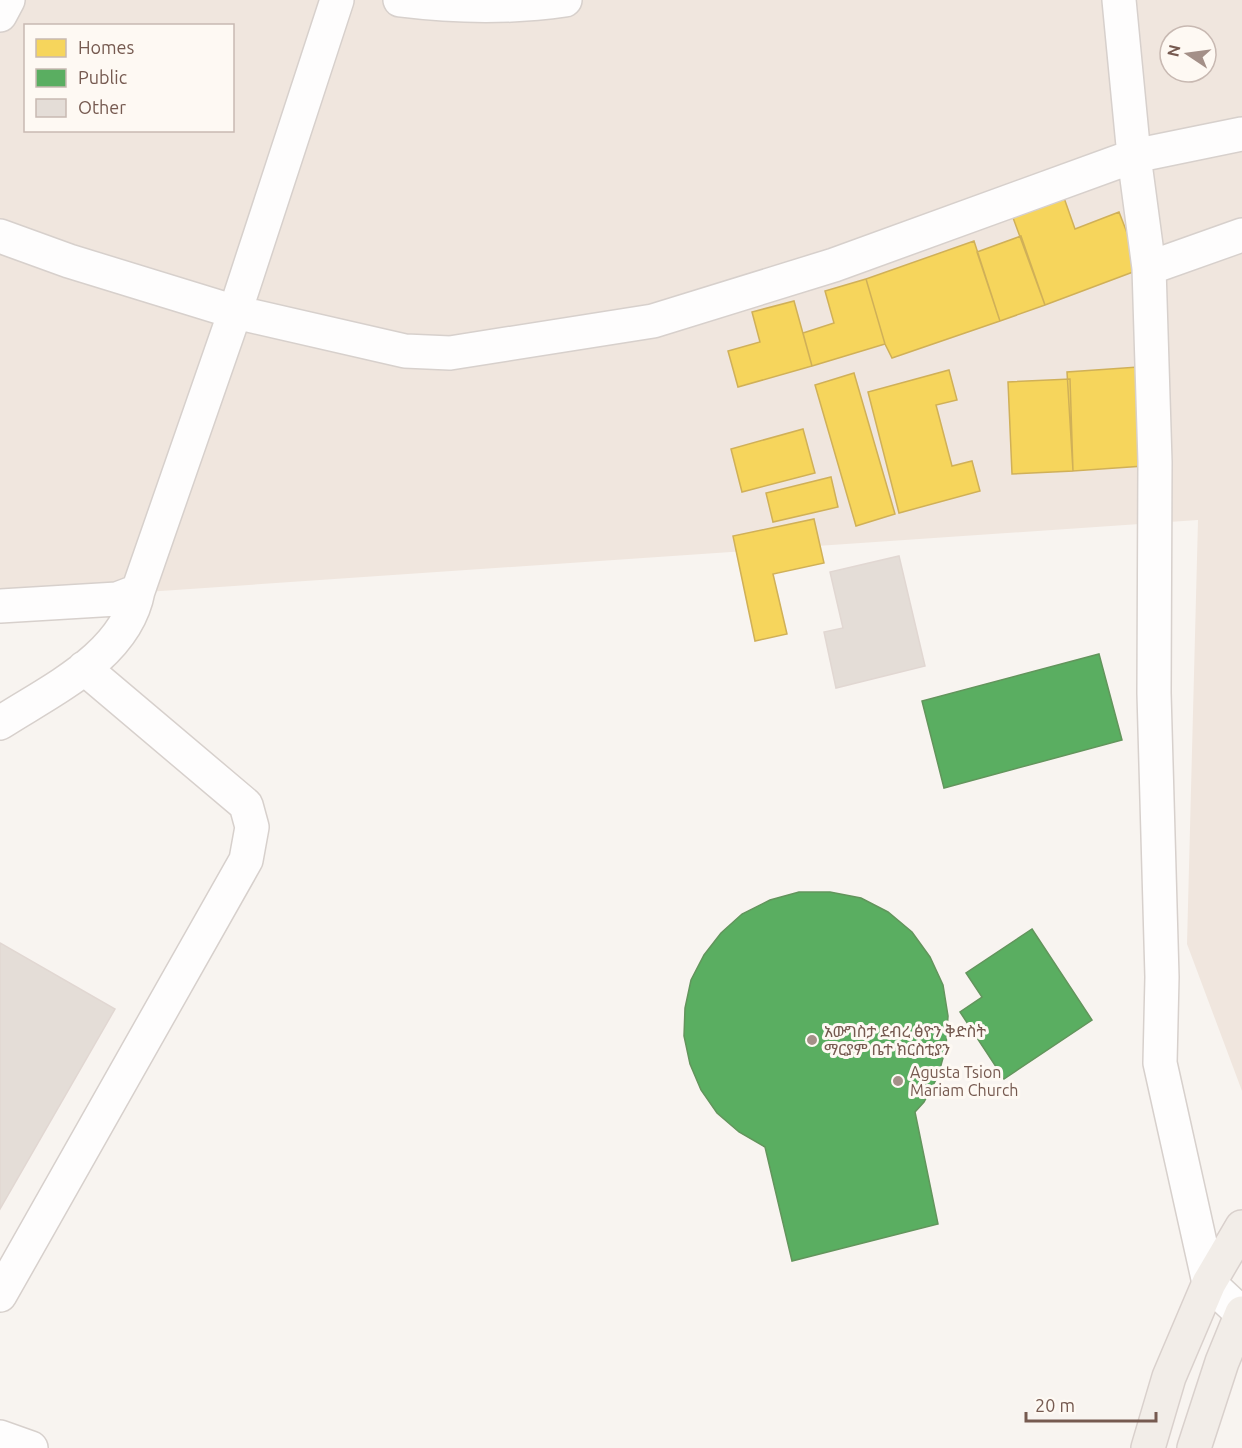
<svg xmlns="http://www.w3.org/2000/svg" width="1242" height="1448" font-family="Ubuntu,'Noto Sans Ethiopic',sans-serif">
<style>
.residential{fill:#f0e6de;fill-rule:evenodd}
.homes{fill:#f6d55c;stroke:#d0b058;stroke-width:1.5}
.public{fill:#5aae61;stroke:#62955c;stroke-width:1.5}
.building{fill:#e4ddd7;stroke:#e1d7d2;stroke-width:1.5}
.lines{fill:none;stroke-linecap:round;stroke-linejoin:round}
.minor-casing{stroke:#d7d0cc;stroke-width:36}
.major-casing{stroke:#d9d0cc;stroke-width:36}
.minor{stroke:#fefdfd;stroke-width:33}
.major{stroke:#f2ede8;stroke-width:33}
.poi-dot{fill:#a49088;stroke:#fef9f3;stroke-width:2}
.labels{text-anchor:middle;stroke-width:6;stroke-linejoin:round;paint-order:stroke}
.poi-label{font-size:16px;fill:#765a50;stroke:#fef9f3;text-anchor:start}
</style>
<rect width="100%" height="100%" fill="#f8f4f0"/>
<!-- residential -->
<path class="residential" d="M 0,0 L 1242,0 L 1242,1091 L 1187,944 L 1198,520 L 0,602 ZM 26,26 L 232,26 L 232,130 L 26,130 ZM 1170,36 L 1206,36 L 1206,72 L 1170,72 Z"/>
<!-- homes -->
<path class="homes" d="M 1063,195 L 1075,229 L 1119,212 L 1141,269 L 1045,305 L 1012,215 Z
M 1021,236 L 1045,305 L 1000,321 L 977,252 Z
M 974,241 L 1000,321 L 892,358 L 885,344 L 866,279 Z
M 866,279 L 885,344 L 812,366 L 803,333 L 834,323 L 825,291 Z
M 794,301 L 812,366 L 738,387 L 728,351 L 760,342 L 752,312 Z
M 1138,367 L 1144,466 L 1073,471 L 1067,372 Z
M 949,370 L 957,400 L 936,405 L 952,466 L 972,461 L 980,491 L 899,513 L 868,392 Z
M 854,373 L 895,514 L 856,526 L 815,385 Z
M 1070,379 L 1073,471 L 1012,474 L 1008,382 Z
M 803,429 L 815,473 L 742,492 L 731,449 Z
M 831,477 L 838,507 L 773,522 L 766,493 Z
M 814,519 L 824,563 L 773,574 L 787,634 L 755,641 L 733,536 Z"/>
<!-- public -->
<path class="public" d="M 1099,654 L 1122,740 L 944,788 L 922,701 Z
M 799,892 L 830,892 L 861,898 L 888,912 L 912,932 L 930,957 L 943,985 L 948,1016 L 946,1047 L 938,1076 L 924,1102 L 915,1112 L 938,1224 L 792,1261 L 765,1147 L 739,1132 L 717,1113 L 701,1090 L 690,1064 L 684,1036 L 685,1008 L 691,980 L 704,955 L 721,933 L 742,914 L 770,900 Z
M 1032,929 L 1092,1020 L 1004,1079 L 960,1012 L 982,997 L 966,973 Z"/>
<!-- building -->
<path class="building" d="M 899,556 L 925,666 L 836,688 L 824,632 L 843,628 L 830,572 Z
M 0,943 L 115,1009 L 0,1209 Z"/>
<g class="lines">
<!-- minor casing -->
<g class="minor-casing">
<path id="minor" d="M 400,0 C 456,7 510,8 565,0
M 1119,0 L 1134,156 L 1149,268 L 1155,462 L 1154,693 L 1162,977 L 1160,1063 L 1209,1283 L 1242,1314
M 0,15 L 8,0
M 0,236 L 69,261 L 235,312 L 405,351 L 450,353 L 653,321 L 834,265 L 1134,156 L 1242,134
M 1149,268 L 1242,235
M 0,606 L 117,599 L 138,591 L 235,312 L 337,0
M 0,723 C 51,690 126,656 138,591
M 0,1295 L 246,860 L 252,827 L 246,805 L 84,668
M 0,1437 L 31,1448"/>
</g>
<!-- major casing -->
<g class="major-casing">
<path id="major" d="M 1148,1448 L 1169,1377 L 1209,1283 L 1242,1227
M 1194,1448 L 1222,1362 L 1242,1313"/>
</g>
<!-- minor -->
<use href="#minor" class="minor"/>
<!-- major -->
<use href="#major" class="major"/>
</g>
<!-- markers -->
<g class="poi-dot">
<circle cx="812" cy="1040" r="6"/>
<circle cx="898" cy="1081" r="6"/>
</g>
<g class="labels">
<!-- poi labels -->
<g class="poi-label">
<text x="824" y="1037">አውግስታ ደብረ ፅዮን ቅድስት<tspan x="824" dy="18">ማርያም ቤተ ክርስቲያን</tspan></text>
<text x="910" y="1078">Agusta Tsion<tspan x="910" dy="18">Mariam Church</tspan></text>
</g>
</g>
<!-- legend -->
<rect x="24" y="24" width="210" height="108" fill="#fef9f3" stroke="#c8b9b2" stroke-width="1.5"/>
<rect x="36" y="39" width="30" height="18" fill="#f6d55c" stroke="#c8b9b2" stroke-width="1.5"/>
<text x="78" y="54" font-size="18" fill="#765a50">Homes</text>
<rect x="36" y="69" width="30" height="18" fill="#5aae61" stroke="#c8b9b2" stroke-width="1.5"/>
<text x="78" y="84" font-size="18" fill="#765a50">Public</text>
<rect x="36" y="99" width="30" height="18" fill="#e4ddd7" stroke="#c8b9b2" stroke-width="1.5"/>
<text x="78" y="114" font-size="18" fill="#765a50">Other</text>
<!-- north arrow -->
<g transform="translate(1188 54) rotate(283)"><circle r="28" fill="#fef9f3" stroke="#c8b9b2" stroke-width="1.5"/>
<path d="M0-4.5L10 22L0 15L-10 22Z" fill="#a49088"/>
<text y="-9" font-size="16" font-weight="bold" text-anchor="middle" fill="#765a50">N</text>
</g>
<!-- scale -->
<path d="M1026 1412v9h130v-9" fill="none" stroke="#765a50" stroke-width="3"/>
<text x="1035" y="1412" font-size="18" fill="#765a50" stroke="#fef9f3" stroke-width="4.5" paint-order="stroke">20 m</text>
</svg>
